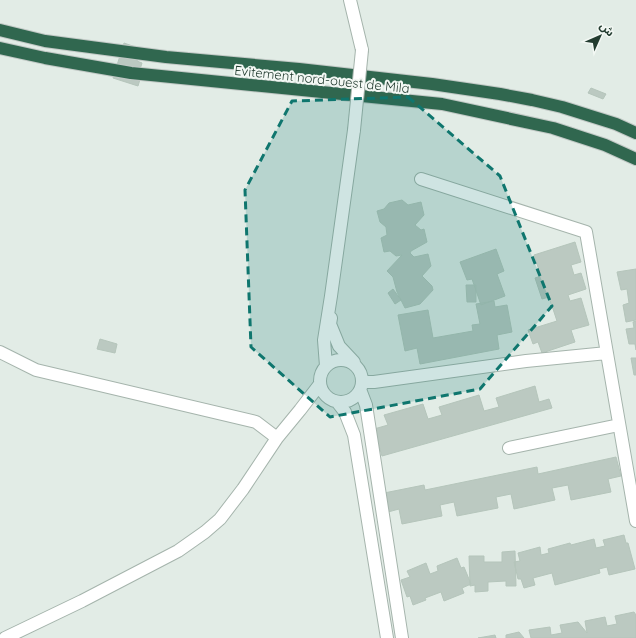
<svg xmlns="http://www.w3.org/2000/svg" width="636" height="638" font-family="Quicksand,'Noto Sans Arabic',sans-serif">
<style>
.building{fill:#bbc9c1;stroke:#b5c5bb}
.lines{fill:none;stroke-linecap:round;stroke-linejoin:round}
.street-casing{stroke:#a5b4ac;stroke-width:14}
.highway-casing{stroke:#c1c8c5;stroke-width:14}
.street{stroke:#fff;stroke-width:12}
.highway{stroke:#30674f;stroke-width:12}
.street-bridge-casing{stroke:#a5b4ac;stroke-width:14;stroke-linecap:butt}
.street-bridge{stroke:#fff;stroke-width:12}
.marked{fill:#0f766e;fill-opacity:0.2;stroke:#0f766e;stroke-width:3;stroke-dasharray:8 5;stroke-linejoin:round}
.labels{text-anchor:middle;stroke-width:4;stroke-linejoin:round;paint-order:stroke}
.street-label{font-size:13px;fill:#233c30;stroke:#f3f8f4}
</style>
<rect width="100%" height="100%" fill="#e2ece6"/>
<!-- building -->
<path class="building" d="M 124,43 L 141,49 L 137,61 L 142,63 L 139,73 L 142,73 L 138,86 L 113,78 Z
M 591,88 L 606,94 L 603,99 L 588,93 Z
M 402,200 L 408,205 L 421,202 L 424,215 L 415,225 L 421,230 L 424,229 L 427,242 L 411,251 L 410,253 L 414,257 L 428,254 L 431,266 L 422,276 L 432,286 L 433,290 L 420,304 L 405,308 L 397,292 L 393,277 L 387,271 L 402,255 L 396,256 L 390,251 L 384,252 L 381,238 L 387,235 L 386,227 L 380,222 L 377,211 L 384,209 L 389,203 Z
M 575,242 L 581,262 L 571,265 L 574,275 L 581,273 L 586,289 L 568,295 L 570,301 L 581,298 L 589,325 L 571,330 L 575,342 L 542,353 L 538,342 L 533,344 L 528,330 L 557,321 L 549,297 L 542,299 L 535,278 L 541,276 L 534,255 Z
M 496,249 L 504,271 L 497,274 L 505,296 L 481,305 L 472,279 L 467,280 L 460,262 Z
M 636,269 L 636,320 L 626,322 L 623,305 L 629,303 L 627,289 L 621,290 L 617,272 Z
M 466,285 L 476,285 L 476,302 L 467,302 Z
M 393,289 L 401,300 L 395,304 L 388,293 Z
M 494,301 L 495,307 L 507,305 L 512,332 L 497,335 L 499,349 L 420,364 L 417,348 L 405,351 L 398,315 L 428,310 L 433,338 L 473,331 L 472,325 L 480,324 L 476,304 Z
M 636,321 L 636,350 L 635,344 L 629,344 L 626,329 L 634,328 L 633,322 Z
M 100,339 L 117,344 L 115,353 L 97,349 Z
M 631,358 L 636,358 L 636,375 L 634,375 Z
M 535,386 L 539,402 L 549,399 L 552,408 L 382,456 L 374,429 L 388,425 L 384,415 L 423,404 L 428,419 L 442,415 L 439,407 L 479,395 L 484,411 L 499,407 L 496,398 Z
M 616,457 L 621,476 L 608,479 L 611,492 L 571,500 L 568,485 L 552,488 L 555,500 L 514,509 L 511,494 L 496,497 L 498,508 L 457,516 L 454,502 L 440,505 L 442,516 L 402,524 L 399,509 L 388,512 L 384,493 L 424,485 L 425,490 L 537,467 L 538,474 Z
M 624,535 L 626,543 L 628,543 L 635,569 L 609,575 L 607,567 L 599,569 L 600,573 L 555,585 L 552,573 L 533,578 L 535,585 L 524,588 L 521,579 L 518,579 L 514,562 L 520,561 L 518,553 L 540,547 L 541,555 L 549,553 L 548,549 L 570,543 L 571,545 L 594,539 L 596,548 L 605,546 L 603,540 Z
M 515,551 L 516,586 L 506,586 L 506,581 L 488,582 L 488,591 L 475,592 L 475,585 L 470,586 L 469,556 L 484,556 L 484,562 L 502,562 L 502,552 Z
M 457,558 L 461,568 L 464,567 L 471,584 L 462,588 L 464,593 L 444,601 L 441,592 L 425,598 L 426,600 L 413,605 L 410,596 L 407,597 L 401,580 L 410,577 L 407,571 L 426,563 L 430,574 L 438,571 L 437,566 Z
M 634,612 L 636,615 L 636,638 L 531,638 L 529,630 L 550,627 L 551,635 L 562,633 L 560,625 L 578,622 L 587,633 L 585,621 L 605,617 L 607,626 L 617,624 L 615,616 Z
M 519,632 L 524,638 L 506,638 L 506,635 Z
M 495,635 L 496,638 L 478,638 Z"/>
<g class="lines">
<!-- street casing -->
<g class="street-casing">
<path id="street" d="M 350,0 L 362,50
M 421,179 L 586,232 L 636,521
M 331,318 L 330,324 L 339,346 L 354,362
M 0,352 L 36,370 L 256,422 L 277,438 L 300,410 L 320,384
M320 381a21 21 0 1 1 42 0a21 21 0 1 1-42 0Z
M 326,366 L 324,340 L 331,296 L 354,130
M 363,382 L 374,382 L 526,361 L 607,353
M 361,392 L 366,405 L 402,638
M 338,403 L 345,412 L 354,435 L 387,638
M 509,448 L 619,425
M 5,638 L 82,601 L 178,551 L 205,532 L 220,519 L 243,489 L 277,438"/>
</g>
<!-- highway casing -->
<g class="highway-casing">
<path id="highway" d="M 0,30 L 45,41 L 166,57 L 299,69 L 432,84 L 500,94 L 532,100 L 562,107 L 616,124 L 636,133
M 0,48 L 45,58 L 131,73 L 442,104 L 553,128 L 605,145 L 636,159"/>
</g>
<!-- street -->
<use href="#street" class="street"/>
<!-- highway -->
<use href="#highway" class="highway"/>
<!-- street-bridge casing -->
<g class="street-bridge-casing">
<path id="street-bridge" d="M 354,130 L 362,50"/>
</g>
<!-- street-bridge -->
<use href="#street-bridge" class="street-bridge"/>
</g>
<!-- marked area -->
<path class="marked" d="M 408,97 L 500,176 L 552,306 L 480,389 L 330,417 L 251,347 L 245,190 L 292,101 Z"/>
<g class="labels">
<!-- street labels -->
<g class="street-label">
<text transform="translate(322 79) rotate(6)" y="5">Evitement nord-ouest de Mila</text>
</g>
</g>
<!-- north arrow -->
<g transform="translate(600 36) rotate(45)" stroke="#f3f8f4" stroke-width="3" paint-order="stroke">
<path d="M0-3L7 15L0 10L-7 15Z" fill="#233c30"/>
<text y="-6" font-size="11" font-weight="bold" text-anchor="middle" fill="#233c30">ش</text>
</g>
</svg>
